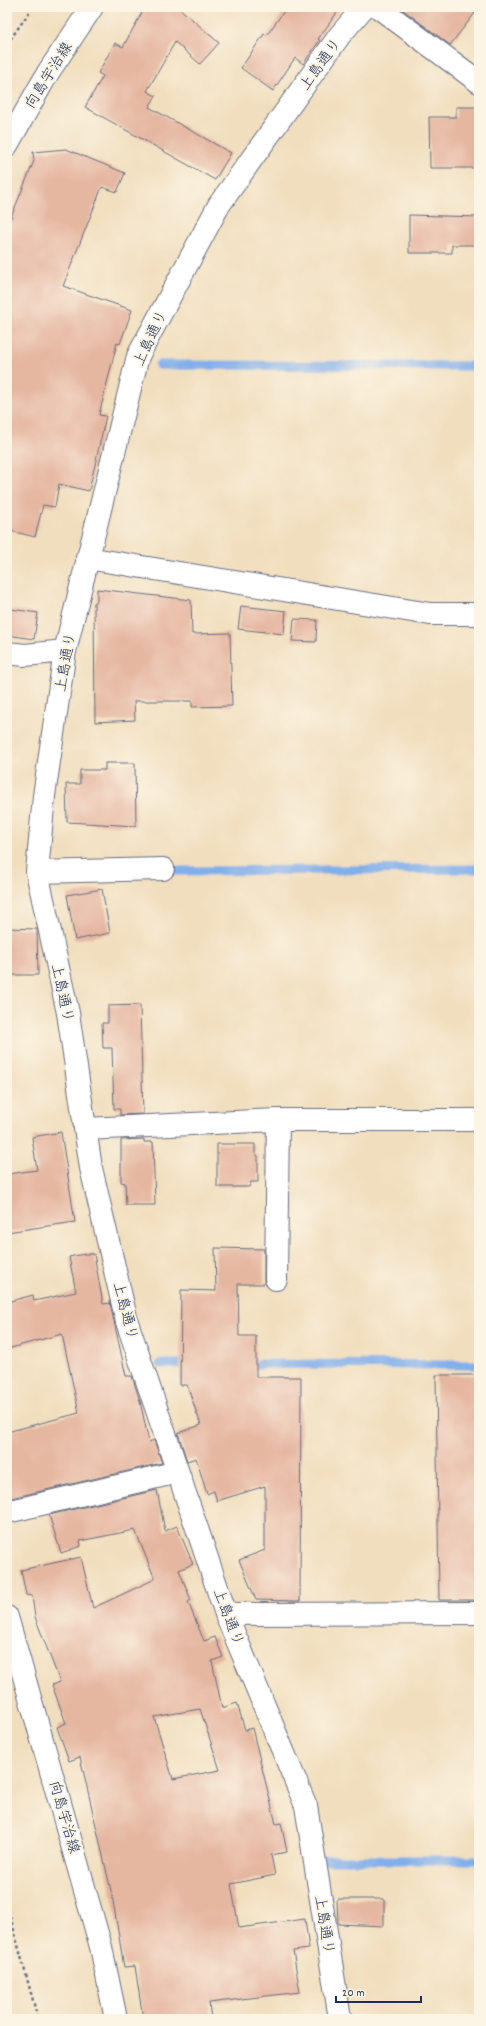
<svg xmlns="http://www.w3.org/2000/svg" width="486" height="2026" font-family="Dekko,'Klee One',sans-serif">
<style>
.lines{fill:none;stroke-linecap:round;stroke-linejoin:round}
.stream{stroke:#81afeb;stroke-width:9}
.building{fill:#e5b6a0;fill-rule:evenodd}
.street-casing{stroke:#666c80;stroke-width:24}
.secondary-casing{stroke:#666c80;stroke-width:24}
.path{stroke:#666c80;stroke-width:2.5;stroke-dasharray:3 3;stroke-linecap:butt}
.street{stroke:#fff;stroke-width:22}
.secondary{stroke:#fff;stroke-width:22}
.labels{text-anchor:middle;stroke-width:4;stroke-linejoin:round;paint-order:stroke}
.street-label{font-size:15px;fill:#1b2f5e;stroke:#fcf5e5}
</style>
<rect width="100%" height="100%" fill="#fcf5e5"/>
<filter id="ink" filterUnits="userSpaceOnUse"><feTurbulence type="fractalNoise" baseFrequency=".025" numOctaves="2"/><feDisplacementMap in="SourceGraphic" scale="8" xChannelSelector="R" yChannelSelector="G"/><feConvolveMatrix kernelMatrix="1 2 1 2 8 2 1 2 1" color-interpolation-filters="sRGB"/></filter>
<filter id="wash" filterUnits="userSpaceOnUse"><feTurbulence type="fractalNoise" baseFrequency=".012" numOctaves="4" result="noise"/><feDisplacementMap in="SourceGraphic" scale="16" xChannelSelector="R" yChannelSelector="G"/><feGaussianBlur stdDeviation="0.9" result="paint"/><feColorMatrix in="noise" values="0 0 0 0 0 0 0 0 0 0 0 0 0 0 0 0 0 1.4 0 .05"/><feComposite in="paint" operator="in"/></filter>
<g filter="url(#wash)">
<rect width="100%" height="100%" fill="#f1debe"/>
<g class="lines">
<!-- stream -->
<path class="stream" d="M 159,365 L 479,366
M 173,871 L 479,869
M 160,1364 L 191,1364
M 244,1364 L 479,1365
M 324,1860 L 479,1860"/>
</g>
<g id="blocks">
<!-- building -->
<path class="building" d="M 145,7 L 178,7 L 219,43 L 200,64 L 175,42 L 147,91 L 156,96 L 149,107 L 231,153 L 215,180 L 85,107 L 103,76 L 98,73 L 115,43 L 123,47 Z
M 287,7 L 341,7 L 318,39 L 320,40 L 303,64 L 295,58 L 273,91 L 241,68 L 264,34 L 267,35 Z
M 399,7 L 479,7 L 479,8 L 450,45 Z
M 456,107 L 479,107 L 479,168 L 430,168 L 429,117 L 456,117 Z
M 66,149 L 125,173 L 117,192 L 102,187 L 63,286 L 132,310 L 120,344 L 117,343 L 99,415 L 106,416 L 89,491 L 59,484 L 55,507 L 43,505 L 35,537 L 7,530 L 7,227 L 34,161 L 33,152 Z
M 409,215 L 479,217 L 479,245 L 452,245 L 452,253 L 409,253 Z
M 97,589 L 191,600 L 192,634 L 230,633 L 232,706 L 192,707 L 192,701 L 134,701 L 135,720 L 95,722 L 94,603 L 97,601 Z
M 241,606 L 286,611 L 284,634 L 238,629 Z
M 11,609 L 38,613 L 34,639 L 7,635 Z
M 294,619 L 317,620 L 316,642 L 292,641 Z
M 105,763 L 135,763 L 136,826 L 67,822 L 66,784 L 80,784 L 80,770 L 105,770 Z
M 102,889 L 110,933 L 75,940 L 67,895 Z
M 7,928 L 37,929 L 38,975 L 7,975 Z
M 140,1005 L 143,1114 L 120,1115 L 120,1109 L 114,1109 L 112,1048 L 103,1048 L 102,1023 L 108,1023 L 108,1006 Z
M 61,1132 L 75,1222 L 7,1232 L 7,1174 L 37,1170 L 32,1137 Z
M 144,1139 L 144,1142 L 153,1142 L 155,1205 L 126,1205 L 125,1183 L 121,1182 L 121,1140 Z
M 217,1144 L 255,1144 L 255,1154 L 258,1156 L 258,1182 L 251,1182 L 249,1187 L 217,1187 Z
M 215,1248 L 264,1249 L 264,1284 L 238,1284 L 239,1336 L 256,1336 L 256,1377 L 301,1377 L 300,1601 L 256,1600 L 239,1560 L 265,1550 L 265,1486 L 217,1501 L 214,1491 L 207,1494 L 196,1458 L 187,1461 L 178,1433 L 201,1425 L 187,1385 L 180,1385 L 181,1290 L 216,1291 Z
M 84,1254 L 94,1254 L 103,1304 L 110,1303 L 126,1376 L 132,1376 L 140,1401 L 149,1442 L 154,1440 L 162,1463 L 7,1499 L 7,1432 L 79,1413 L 62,1334 L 7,1349 L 7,1302 L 33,1295 L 34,1301 L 76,1292 L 69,1257 Z
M 436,1375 L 479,1375 L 479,1600 L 439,1600 Z
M 157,1490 L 165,1531 L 177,1526 L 193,1564 L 179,1570 L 191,1600 L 188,1602 L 204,1641 L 215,1637 L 223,1657 L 212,1661 L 222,1708 L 237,1703 L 245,1730 L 252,1728 L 276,1824 L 281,1823 L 287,1852 L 271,1855 L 275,1875 L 231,1884 L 239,1928 L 305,1919 L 309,1949 L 293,1951 L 300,1992 L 209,2003 L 211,2019 L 143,2019 L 135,1966 L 124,1967 L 112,1895 L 80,1757 L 69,1761 L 57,1727 L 66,1723 L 52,1685 L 60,1682 L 35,1617 L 32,1596 L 26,1595 L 21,1570 L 81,1557 L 93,1608 L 155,1579 L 135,1530 L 80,1541 L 81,1546 L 61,1553 L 49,1515 ZM 200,1709 L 220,1770 L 173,1779 L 154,1717 Z
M 337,1899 L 384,1899 L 384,1926 L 338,1924 Z"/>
</g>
</g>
<g filter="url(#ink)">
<use href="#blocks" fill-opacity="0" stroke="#666c80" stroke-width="1"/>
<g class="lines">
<!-- street casing -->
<g class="street-casing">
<path id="street" d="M 378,7 L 479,82
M 87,558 L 430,614 L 479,614
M 7,653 L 25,655 L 65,651
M 37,872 L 163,869
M 85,1129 L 278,1120 L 479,1120
M 276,1279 L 278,1120
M 7,1512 L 178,1472
M 226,1614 L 479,1613
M 340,2019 L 306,1806 L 226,1614 L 127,1322 L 91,1168 L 68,1013 L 37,872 L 44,796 L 65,651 L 138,356 L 219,205 L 340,35 L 364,7"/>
</g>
<!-- secondary casing -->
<g class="secondary-casing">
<path id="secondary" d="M 7,145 L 49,71 L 92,7
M 7,1617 L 101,1947 L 116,2019"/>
</g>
<!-- path -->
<path class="path" d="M 7,44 L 33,7
M 7,1905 L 38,2019"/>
<!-- street -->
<use href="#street" class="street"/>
<!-- secondary -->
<use href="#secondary" class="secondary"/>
</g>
</g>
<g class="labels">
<!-- street labels -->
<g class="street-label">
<text transform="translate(320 64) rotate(-54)" y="5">上島通り</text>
<text transform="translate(48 75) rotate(-58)" y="5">向島宇治線</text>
<text transform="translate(150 338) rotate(-65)" y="5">上島通り</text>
<text transform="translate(65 662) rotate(-80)" y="5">上島通り</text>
<text transform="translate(63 993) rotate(78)" y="5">上島通り</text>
<text transform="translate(126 1311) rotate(75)" y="5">上島通り</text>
<text transform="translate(229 1617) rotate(69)" y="5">上島通り</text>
<text transform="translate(65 1817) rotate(74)" y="5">向島宇治線</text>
<text transform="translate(325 1925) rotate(81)" y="5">上島通り</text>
</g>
</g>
<!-- margin -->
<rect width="486" height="2026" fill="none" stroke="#fcf5e5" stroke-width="24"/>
<!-- scale -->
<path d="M336 1996v6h85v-6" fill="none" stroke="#1b2f5e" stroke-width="2"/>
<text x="342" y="1996" font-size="12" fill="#1b2f5e" stroke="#fcf5e5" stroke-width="3" paint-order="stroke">20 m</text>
</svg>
